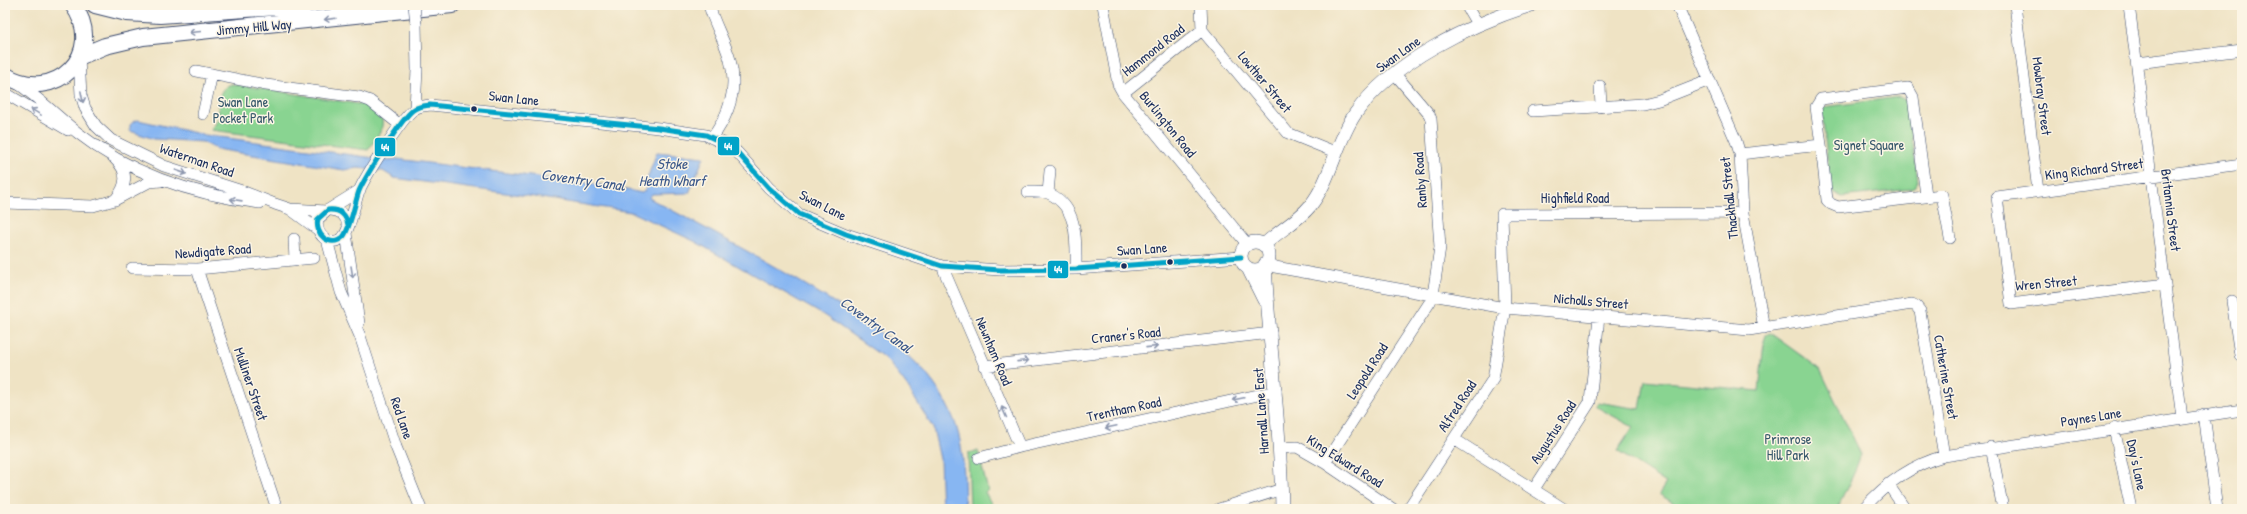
<svg xmlns="http://www.w3.org/2000/svg" width="2247" height="514" font-family="'Patrick Hand',sans-serif">
<style>
.green{fill:#89d491;stroke:#528278}
.water{fill:#87b6f2;stroke:#5172a8}
.lines{fill:none;stroke-linecap:round;stroke-linejoin:round}
.minor-casing{stroke:#3b4a6d;stroke-width:12}
.major-casing{stroke:#3b4a6d;stroke-width:14}
.highway-casing{stroke:#3b4a6d;stroke-width:18}
.minor{stroke:#fff;stroke-width:11}
.major{stroke:#fff;stroke-width:13}
.highway{stroke:#fff;stroke-width:16}
.minor-bridge-casing{stroke:#3b4a6d;stroke-width:12;stroke-linecap:butt}
.minor-bridge{stroke:#fff;stroke-width:11}
.bus-1-casing{stroke:#fcf5e5;stroke-width:8}
.bus-1{stroke:#01a3c8;stroke-width:5}
.oneway{stroke:#8d97ae}
.bus-dot{fill:#1b2f5e;stroke:#fcf5e5;stroke-width:1.5}
.labels{text-anchor:middle;stroke-width:3;stroke-linejoin:round;paint-order:stroke}
.street-label{font-size:14px;fill:#1b2f5e;stroke:#fcf5e5}
.park-label{font-size:14px;fill:#36586b;stroke:#fcf5e5}
.water-label{font-size:15px;font-style:italic;fill:#3b588a;stroke:#fcf5e5}
.line-badge{stroke:#fcf5e5;stroke-width:1.5}
.badge-label{font-size:11px;text-anchor:middle;font-weight:bold;fill:#fff}
</style>
<rect width="100%" height="100%" fill="#fcf5e5"/>
<filter id="ink" filterUnits="userSpaceOnUse"><feTurbulence type="fractalNoise" baseFrequency=".025" numOctaves="2"/><feDisplacementMap in="SourceGraphic" scale="8" xChannelSelector="R" yChannelSelector="G"/><feConvolveMatrix kernelMatrix="1 2 1 2 8 2 1 2 1" color-interpolation-filters="sRGB"/></filter>
<filter id="wash" filterUnits="userSpaceOnUse"><feTurbulence type="fractalNoise" baseFrequency=".012" numOctaves="4" result="noise"/><feDisplacementMap in="SourceGraphic" scale="16" xChannelSelector="R" yChannelSelector="G"/><feGaussianBlur stdDeviation="0.9" result="paint"/><feColorMatrix in="noise" values="0 0 0 0 0 0 0 0 0 0 0 0 0 0 0 0 0 1.4 0 .05"/><feComposite in="paint" operator="in"/></filter>
<g filter="url(#wash)">
<rect width="100%" height="100%" fill="#efe3c4"/>
<!-- green -->
<path class="green" d="M 232,84 L 365,105 C 393,116 382,132 368,150 L 211,130 C 213,127 217,122 218,119 C 220,105 215,89 232,84 Z
M 1899,97 L 1907,101 L 1918,181 L 1915,187 L 1911,189 L 1842,197 L 1831,191 L 1822,113 L 1824,107 Z
M 1770,333 L 1820,369 L 1861,454 L 1855,471 L 1837,509 L 1683,509 L 1659,494 L 1666,483 L 1617,451 L 1633,427 L 1595,406 L 1597,402 L 1640,409 L 1645,380 L 1759,391 L 1764,341 L 1766,335 Z
M 978,451 L 988,491 L 985,492 L 994,509 L 970,509 L 968,453 Z"/>
<!-- water -->
<path class="water" d="M 138,120 L 205,135 L 389,160 L 397,159 L 608,186 L 642,193 L 647,188 L 647,179 L 657,152 L 704,157 L 689,193 L 652,194 L 649,198 C 709,230 769,262 827,298 C 875,328 925,357 950,411 C 965,440 964,477 965,509 L 942,509 L 940,459 L 933,428 L 907,386 L 890,364 L 882,356 L 825,316 L 694,241 L 631,212 L 535,197 L 394,178 L 383,171 L 358,168 L 344,170 L 216,149 L 203,142 L 154,139 L 130,131 L 130,125 L 134,121 Z"/>
</g>
<g filter="url(#ink)">
<g class="lines">
<!-- minor casing -->
<g class="minor-casing">
<path id="minor" d="M 709,5 C 714,24 725,41 730,60 C 738,88 729,115 712,138
M 1103,5 L 1118,84 L 1123,93 L 1247,244
M 1201,5 L 1202,30 L 1288,133 L 1335,152
M 1466,5 L 1477,24
M 1677,5 L 1736,141 L 1740,154 L 1743,213 L 1764,328
M 2015,5 L 2038,191
M 2129,5 L 2182,418
M 79,59 L 81,95 L 85,108 L 96,126 L 111,140 L 164,166 L 242,191 L 275,204 L 290,209 L 326,211
M 2137,63 L 2242,50
M 196,71 L 266,85 L 359,97 L 370,101 L 400,125
M 17,83 C 39,98 57,116 78,133 C 130,174 195,195 260,203
M 1600,86 L 1601,107
M 5,93 L 68,130
M 1123,93 L 1202,30
M 415,108 L 417,70 L 416,24
M 1533,111 L 1643,104 L 1659,100 L 1710,80
M 203,114 L 212,74
M 1821,145 L 1827,200 L 1831,204 L 1838,207 L 1942,195 L 1950,238
M 1740,154 L 1821,145 L 1816,107 L 1821,99 L 1908,88 L 1913,97 L 1926,195
M 115,159 C 129,172 127,186 115,200 L 149,182 L 161,181
M 1028,192 C 1034,192 1044,191 1050,194 C 1079,208 1076,242 1076,269
M 1048,193 L 1050,171
M 5,203 L 93,206 L 115,200
M 290,209 L 317,229
M 328,210 L 360,190
M 348,225 C 346,214 339,209 328,210 L 318,219 C 314,234 330,249 343,237 C 350,230 355,202 359,191 C 365,177 402,118 413,110 C 418,106 424,106 430,105 L 659,128 L 706,135 L 725,144 L 737,152 L 769,188 L 799,214 L 846,234 L 942,266 L 1000,270 L 1076,269 L 1241,257
M 346,233 L 359,323
M 294,239 L 295,260
M 327,240 L 341,292 L 360,336 L 396,447 L 421,509
M 1267,261 L 1275,267 L 1505,308 L 1749,330 L 1912,304 L 1916,306 L 1920,311 L 1944,456
M 942,266 L 1020,447
M 132,268 L 197,269 L 314,258
M 197,269 L 277,509
M 2165,284 L 2011,304 L 1997,197 L 2242,164
M 2232,301 L 2240,355
M 984,366 L 1271,333
M 2204,415 L 2217,509
M 2114,428 L 2131,509
M 1454,439 L 1564,509
M 1991,447 L 2003,509
M 1279,448 L 1297,447 L 1325,463 L 1393,509
M 979,458 L 1020,447 L 1276,391
M 1325,463 L 1430,302 L 1433,295 L 1440,247 L 1431,119 L 1429,114 L 1395,74
M 1888,484 L 1905,509
M 1534,489 L 1590,402 L 1599,317
M 1219,509 L 1282,489
M 1408,509 L 1493,379 L 1505,308 L 1502,214 L 1743,213
M 1863,509 C 1886,483 1911,465 1944,456 L 2242,410"/>
</g>
<!-- major casing -->
<g class="major-casing">
<path id="major" d="M1241 256a14 14 0 1 1 28 0a14 14 0 1 1-28 0Z
M 1264,245 C 1278,231 1297,222 1310,206 C 1331,180 1336,142 1355,114 C 1393,60 1470,25 1531,5
M 1265,264 C 1269,346 1281,427 1282,509
M 1248,268 L 1264,300"/>
</g>
<!-- highway casing -->
<g class="highway-casing">
<path id="highway" d="M 95,5 L 127,13 L 160,15 L 305,5
M 81,56 L 105,46 L 143,37 L 452,5
M 5,75 C 54,106 108,53 73,5"/>
</g>
<!-- minor -->
<use href="#minor" class="minor"/>
<!-- major -->
<use href="#major" class="major"/>
<!-- highway -->
<use href="#highway" class="highway"/>
<!-- minor-bridge casing -->
<g class="minor-bridge-casing">
<path id="minor-bridge" d="M 414,5 L 416,24"/>
</g>
<!-- minor-bridge -->
<use href="#minor-bridge" class="minor-bridge"/>
<!-- bus-1 casing -->
<g class="bus-1-casing">
<path id="bus-1" d="M 348,225 C 346,214 339,209 328,210 L 318,219 C 314,234 330,249 343,237 C 350,230 355,202 359,191 C 365,177 402,118 413,110 C 418,106 424,106 430,105 L 659,128 L 706,135 L 725,144 L 737,152 L 769,188 L 799,214 L 846,234 L 942,266 L 1000,270 L 1076,269 L 1241,257"/>
</g>
<!-- bus-1 -->
<use href="#bus-1" class="bus-1"/>
</g>
<!-- one-way arrows -->
<defs><path id="oneway-shaft" d="M-6 0H5M1.5-3L5.5 0L1.5 3" fill="none" stroke-width="1.6" stroke-linecap="round" stroke-linejoin="round"/></defs>
<g class="oneway">
<use href="#oneway-shaft" transform="translate(330 19) rotate(173)"/>
<use href="#oneway-shaft" transform="translate(195 32) rotate(175)"/>
<use href="#oneway-shaft" transform="translate(82 97) rotate(79)"/>
<use href="#oneway-shaft" transform="translate(36 112) rotate(-149)"/>
<use href="#oneway-shaft" transform="translate(181 172) rotate(19)"/>
<use href="#oneway-shaft" transform="translate(236 200) rotate(-172)"/>
<use href="#oneway-shaft" transform="translate(352 272) rotate(81)"/>
<use href="#oneway-shaft" transform="translate(1152 347) rotate(-6)"/>
<use href="#oneway-shaft" transform="translate(1023 361) rotate(-6)"/>
<use href="#oneway-shaft" transform="translate(1238 399) rotate(168)"/>
<use href="#oneway-shaft" transform="translate(1004 412) rotate(-114)"/>
<use href="#oneway-shaft" transform="translate(1111 427) rotate(168)"/>
</g>
</g>
<!-- markers -->
<g class="bus-dot">
<circle cx="474" cy="109" r="3.5"/>
<circle cx="1170" cy="262" r="3.5"/>
<circle cx="1124" cy="266" r="3.5"/>
</g>
<g class="labels">
<!-- street labels -->
<g class="street-label">
<text transform="translate(254 27) rotate(-5)" y="5">Jimmy Hill Way</text>
<text transform="translate(1153 50) rotate(-38)" y="5">Hammond Road</text>
<text transform="translate(1398 54) rotate(-36)" y="5">Swan Lane</text>
<text transform="translate(1265 82) rotate(50)" y="5">Lowther Street</text>
<text transform="translate(2042 96) rotate(83)" y="5">Mowbray Street</text>
<text transform="translate(514 98) rotate(6)" y="5">Swan Lane</text>
<text transform="translate(1168 124) rotate(51)" y="5">Burlington Road</text>
<text transform="translate(197 160) rotate(19)" y="5">Waterman Road</text>
<text transform="translate(2094 169) rotate(-7)" y="5">King Richard Street</text>
<text transform="translate(1420 180) rotate(-94)" y="5">Ranby Road</text>
<text x="1575" y="203">Highfield Road</text>
<text transform="translate(1729 198) rotate(-96)" y="5">Thackhall Street</text>
<text transform="translate(823 205) rotate(27)" y="5">Swan Lane</text>
<text transform="translate(2171 210) rotate(83)" y="5">Britannia Street</text>
<text transform="translate(1142 249) rotate(-4)" y="5">Swan Lane</text>
<text transform="translate(213 251) rotate(-4)" y="5">Newdigate Road</text>
<text transform="translate(2046 283) rotate(-5)" y="5">Wren Street</text>
<text transform="translate(1591 301) rotate(5)" y="5">Nicholls Street</text>
<text transform="translate(1126 335) rotate(-6)" y="5">Craner's Road</text>
<text transform="translate(994 351) rotate(67)" y="5">Newnham Road</text>
<text transform="translate(1367 371) rotate(-57)" y="5">Leopold Road</text>
<text transform="translate(1946 377) rotate(80)" y="5">Catherine Street</text>
<text transform="translate(251 384) rotate(71)" y="5">Mulliner Street</text>
<text transform="translate(1457 406) rotate(-57)" y="5">Alfred Road</text>
<text transform="translate(1124 409) rotate(-12)" y="5">Trentham Road</text>
<text transform="translate(1261 411) rotate(-94)" y="5">Harnall Lane East</text>
<text transform="translate(2091 417) rotate(-9)" y="5">Paynes Lane</text>
<text transform="translate(402 418) rotate(71)" y="5">Red Lane</text>
<text transform="translate(1553 432) rotate(-57)" y="5">Augustus Road</text>
<text transform="translate(1345 461) rotate(32)" y="5">King Edward Road</text>
<text transform="translate(2137 465) rotate(78)" y="5">Day's Lane</text>
</g>
<!-- park labels -->
<g class="park-label">
<text x="243" y="107">Swan Lane<tspan x="243" dy="16">Pocket Park</tspan></text>
<text x="1869" y="150">Signet Square</text>
<text x="1788" y="444">Primrose<tspan x="1788" dy="16">Hill Park</tspan></text>
</g>
<!-- water labels -->
<g class="water-label">
<text x="672" y="169">Stoke<tspan x="672" dy="17">Heath Wharf</tspan></text>
<text transform="translate(583 180) rotate(8)" y="5">Coventry Canal</text>
<text transform="translate(876 325) rotate(36)" y="5">Coventry Canal</text>
</g>
</g>
<g class="line-badge">
<rect x="717" y="136" width="23" height="20" rx="4" fill="#01a3c8"/>
<rect x="374" y="137" width="22" height="20" rx="4" fill="#01a3c8"/>
<rect x="1047" y="260" width="22" height="19" rx="4" fill="#01a3c8"/>
</g>
<g class="badge-label">
<text x="728" y="150">44</text>
<text x="385" y="151">44</text>
<text x="1058" y="273">44</text>
</g>
<!-- margin -->
<rect width="2247" height="514" fill="none" stroke="#fcf5e5" stroke-width="20"/>
</svg>
